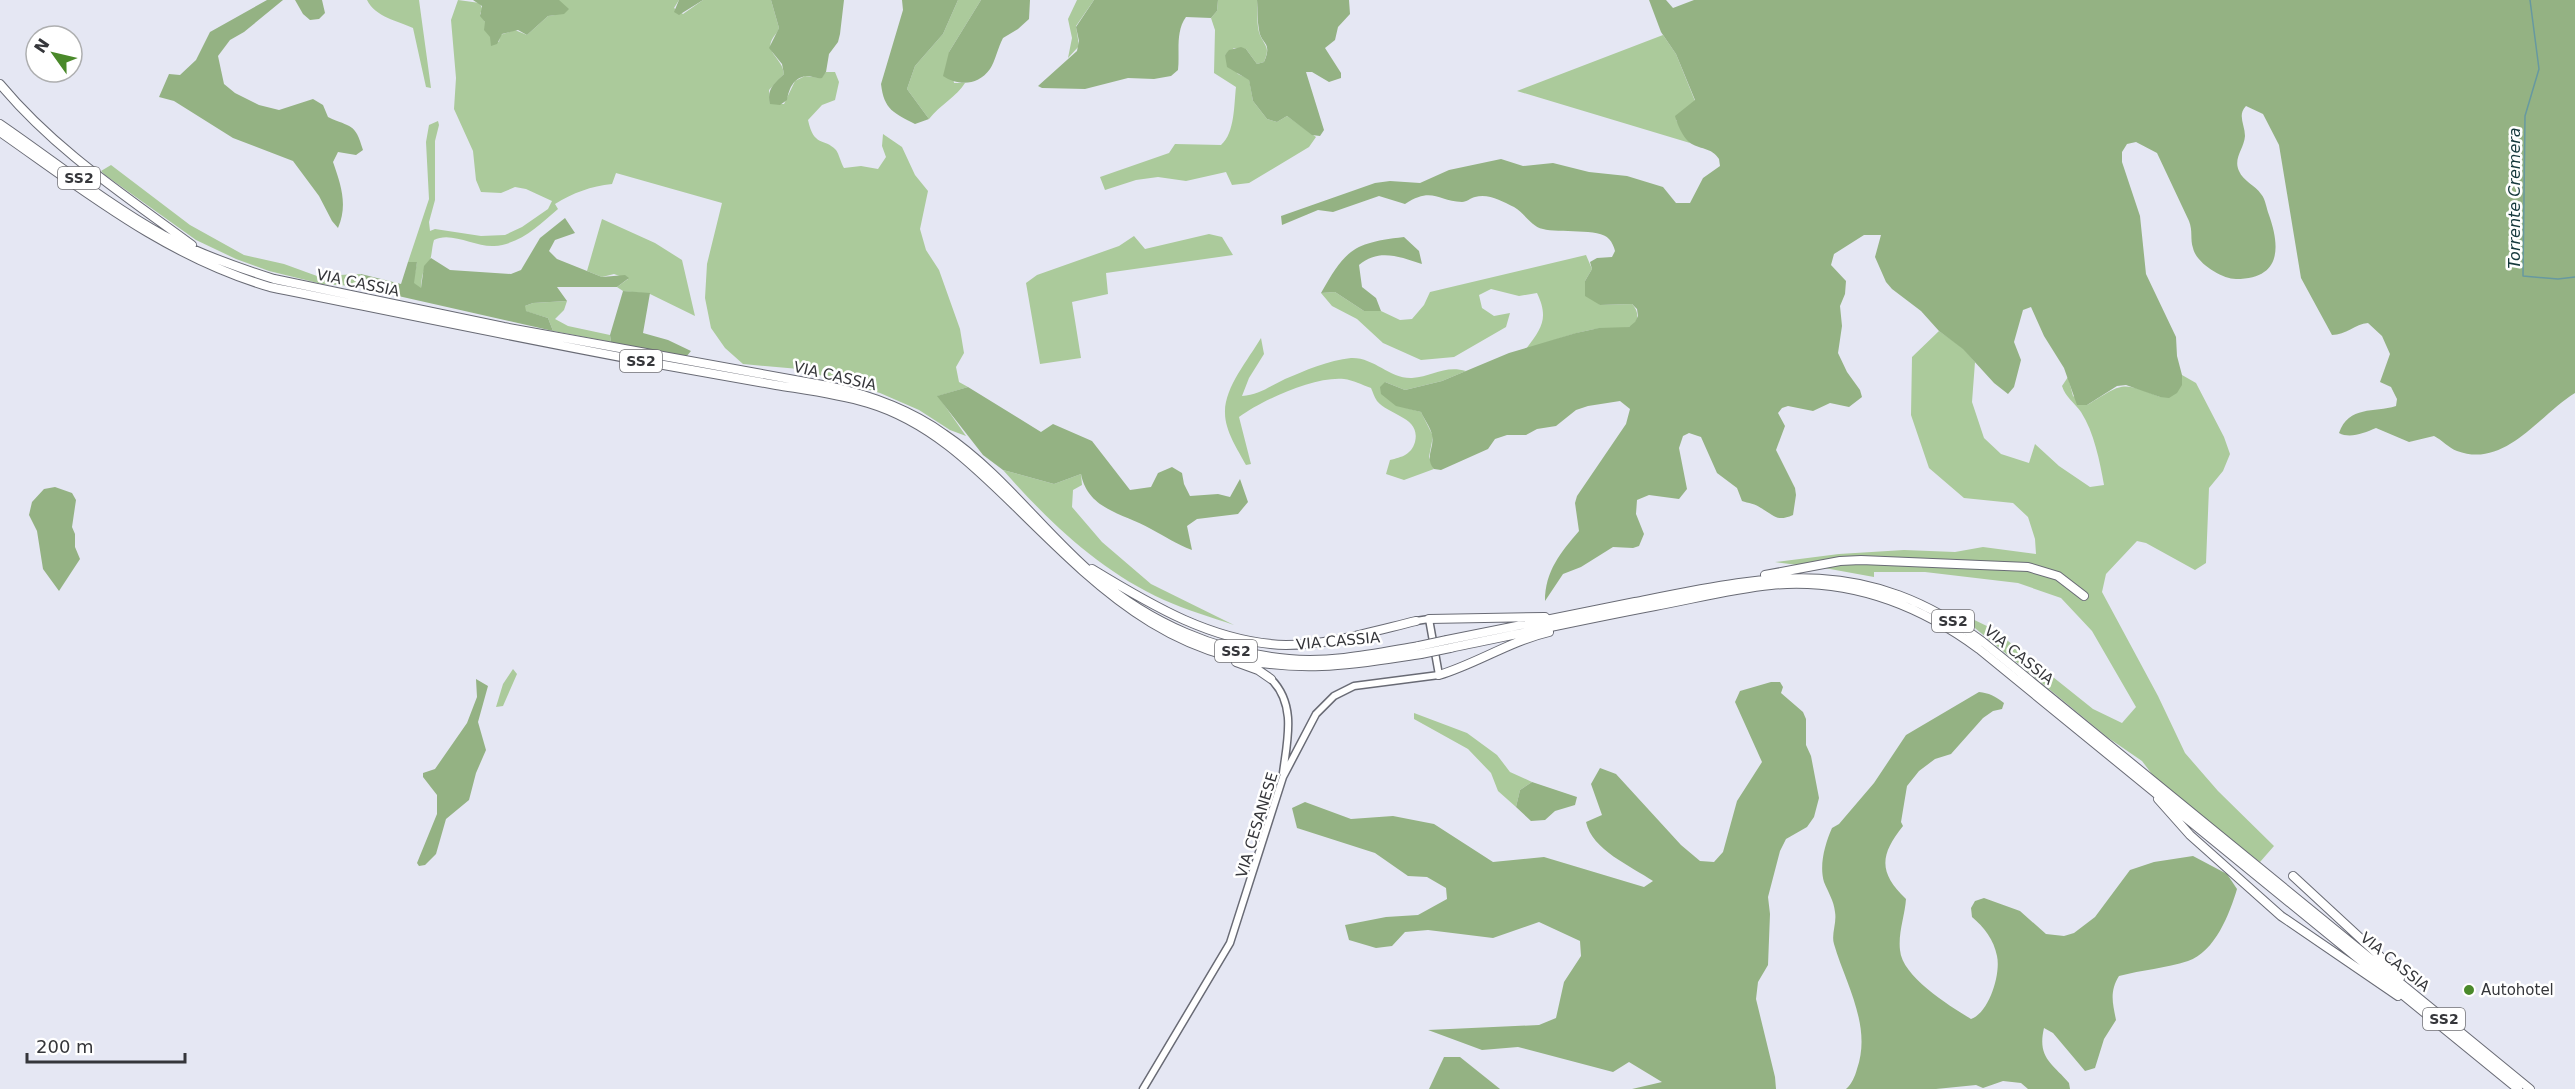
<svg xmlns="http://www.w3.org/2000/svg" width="2575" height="1089" font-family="'DejaVu Sans',sans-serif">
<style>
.green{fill:#abca9b}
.forest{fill:#94b283}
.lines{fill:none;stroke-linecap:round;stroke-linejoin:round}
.stream{stroke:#6799a0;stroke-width:1.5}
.secondary-casing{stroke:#696b75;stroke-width:9}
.highway-casing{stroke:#696b75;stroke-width:10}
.secondary{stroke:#fff;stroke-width:6}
.highway{stroke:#fff;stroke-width:8}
.highway-bridge-casing{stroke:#696b75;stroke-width:10;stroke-linecap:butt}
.highway-bridge{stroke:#fff;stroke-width:8}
.poi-dot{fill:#4a892a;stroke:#fff;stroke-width:2}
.labels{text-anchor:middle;stroke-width:5;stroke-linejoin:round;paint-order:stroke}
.shield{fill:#fff;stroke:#727275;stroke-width:1.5}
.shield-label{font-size:14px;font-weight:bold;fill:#35363a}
.street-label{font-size:15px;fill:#35363a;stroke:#fff}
.poi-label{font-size:15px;fill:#35363a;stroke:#fff;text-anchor:start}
.water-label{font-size:16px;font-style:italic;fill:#15383c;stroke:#fff}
</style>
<rect width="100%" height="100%" fill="#e5e7f3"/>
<!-- green -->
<path class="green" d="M 367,0 L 419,0 L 431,88 L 426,87 L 413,28 C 398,21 375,17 367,0 Z
M 458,0 L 480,3 L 482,9 L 480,14 L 485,22 L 485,30 L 499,42 L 500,35 L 515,30 L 527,35 L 548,16 L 555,15 L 559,0 L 542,0 L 679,0 L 674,8 L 683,14 L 703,0 L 771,0 L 779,28 C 777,34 773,36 771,42 C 767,53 783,60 784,74 L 769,90 L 770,104 L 784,104 L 795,81 L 805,76 L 821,78 L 826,72 L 835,72 L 839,82 L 835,100 L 822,105 L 808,120 C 814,148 824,137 836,150 C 839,154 841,163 844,168 L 861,166 L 878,169 L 886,157 L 882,146 L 883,134 L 902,147 L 915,175 L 928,191 L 920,229 L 926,250 L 939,270 L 960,329 L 964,353 L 956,367 L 959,382 L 968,387 L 938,396 L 966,436 L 950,430 L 919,410 L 880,393 L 799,369 L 743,364 L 725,348 L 711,328 L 705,298 L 707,264 L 722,203 L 616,173 L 612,184 C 591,186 573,193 555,204 L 558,209 C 539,225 521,244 494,246 C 475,247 451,231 434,240 C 432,246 432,255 430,260 C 422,273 422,274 421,289 L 413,283 L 417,262 L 408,262 L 429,199 L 426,142 L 429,125 L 438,121 L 439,125 L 435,141 L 435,200 L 429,222 L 430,231 L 435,229 L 481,236 L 505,235 L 522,227 L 548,209 L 552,201 L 526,189 L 515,187 L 501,193 L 481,192 L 476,180 L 473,151 L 454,109 L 456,78 L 451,20 Z
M 958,0 L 981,0 L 949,52 L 954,83 L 965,83 C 957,96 940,105 929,119 L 907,89 L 915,66 L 943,34 Z
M 1077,0 L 1094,0 L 1076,26 L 1079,46 L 1068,58 L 1072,38 L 1068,19 Z
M 1218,0 L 1257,0 C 1258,11 1256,25 1260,35 C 1266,48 1270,47 1264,62 L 1257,64 L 1246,49 L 1234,48 L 1225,55 L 1238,74 L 1249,79 L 1253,101 L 1267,119 L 1277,122 L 1287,116 L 1316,137 L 1309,147 L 1249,183 L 1232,185 L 1226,172 L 1186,181 L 1158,177 L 1136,180 L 1105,190 L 1100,177 L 1169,153 L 1175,144 L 1221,145 C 1235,133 1234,104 1236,87 L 1214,73 L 1215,30 L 1211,18 L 1217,11 Z
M 1663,35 L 1676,54 L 1695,101 L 1676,120 L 1690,143 L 1517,91 Z
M 111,165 L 190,225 L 244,255 L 284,264 L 317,276 L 361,274 L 354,286 L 322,284 L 269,271 L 236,259 L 196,240 L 105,175 L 101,171 Z
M 602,219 L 655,243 L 682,260 L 695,316 L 650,294 L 623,291 L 617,287 L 628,279 L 614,274 L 602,277 L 587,271 Z
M 1209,234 L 1222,237 L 1233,255 L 1106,273 L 1108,294 L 1072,302 L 1081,358 L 1040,364 L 1026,283 L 1037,275 L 1119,246 L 1134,236 L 1145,249 Z
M 1586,255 L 1592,269 L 1585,281 L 1600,305 L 1632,304 C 1639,311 1640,323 1629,327 C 1619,330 1606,327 1595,329 C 1572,333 1550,342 1526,349 C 1542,328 1549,318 1537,293 L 1519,296 L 1491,289 L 1479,295 L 1482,308 L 1494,316 L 1510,313 L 1506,327 L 1454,357 L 1421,360 L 1383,343 L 1357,319 L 1332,306 L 1321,293 L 1335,292 L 1364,311 L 1381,311 L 1400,320 L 1412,319 L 1424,305 L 1430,292 Z
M 567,301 L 564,310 L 555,319 L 568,326 L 610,335 L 611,342 L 553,331 L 548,318 L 525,311 L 525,306 L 533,303 Z
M 1939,331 L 1963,348 L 1975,362 L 1972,402 L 1984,438 L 2001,454 L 2029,463 L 2035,444 L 2059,466 L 2090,487 L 2104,485 C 2100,462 2094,432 2081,412 C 2074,402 2066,398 2062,386 L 2068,377 L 2073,396 L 2087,405 C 2122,384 2120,380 2160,397 L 2182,384 L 2182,375 L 2196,383 L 2224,437 L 2230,454 L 2223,471 L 2209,488 L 2206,563 L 2195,570 L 2146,543 L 2137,541 L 2106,574 L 2102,592 L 2158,696 L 2185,753 L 2218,791 L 2274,846 L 2260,862 L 2161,786 L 2142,761 L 2107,737 L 1964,619 L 1960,613 L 1993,629 L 2093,709 L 2122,723 L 2136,707 L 2092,631 L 2061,598 L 2018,583 L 1925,572 L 1874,572 L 1874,577 L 1830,569 L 1775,562 L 1839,554 L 1904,550 L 1955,552 L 1983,547 L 2036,554 L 2035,539 L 2028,517 L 2013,503 L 1964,498 L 1929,468 L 1911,415 L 1912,357 Z
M 1261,338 L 1264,354 L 1249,378 L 1242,396 C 1259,395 1270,386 1285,379 C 1304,371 1329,360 1351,358 C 1374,357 1390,379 1412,378 C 1432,377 1444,365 1466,371 L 1442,381 L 1405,390 L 1385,382 L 1396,405 L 1421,412 L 1433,436 L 1429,457 L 1434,469 L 1404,480 L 1386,474 L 1390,460 C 1402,457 1411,455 1415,442 C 1421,417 1390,416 1377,401 C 1374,397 1373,392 1371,388 C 1362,385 1353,380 1344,379 C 1315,376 1262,400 1239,417 L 1251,464 L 1246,465 C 1238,450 1225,431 1225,413 C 1224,388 1248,360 1261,338 Z
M 1003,470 L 1054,484 L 1081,474 L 1082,485 L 1073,490 L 1072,507 L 1102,542 L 1151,584 L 1234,625 C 1211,617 1186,610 1164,600 C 1100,571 1049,522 1003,470 Z
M 513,669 L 517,674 L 503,706 L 496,707 L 503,684 Z
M 1414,713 L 1467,733 L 1497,755 L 1510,772 L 1532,782 L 1520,790 L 1516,807 L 1498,791 L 1491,773 L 1468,749 L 1414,719 Z"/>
<!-- forest -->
<path class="forest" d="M 267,0 L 283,0 L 244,32 L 230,40 L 218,56 L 224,84 L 235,93 L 259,105 L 279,110 L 313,99 L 323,105 L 328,117 C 351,128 355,122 363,150 L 356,155 L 338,152 L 333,162 C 341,185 348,205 338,228 L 332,221 L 319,196 L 293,161 L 233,138 L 174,101 L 159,97 L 169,74 L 180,75 L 196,60 L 210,32 Z
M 295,0 L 322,0 L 325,13 L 319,19 L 310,20 L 303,14 Z
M 473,0 L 559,0 L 569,9 L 564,14 L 548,16 L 527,35 L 518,30 L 502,34 L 497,44 L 491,46 L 490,37 L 484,30 L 485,22 L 480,16 L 482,6 Z
M 679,0 L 703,0 L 679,15 L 674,12 Z
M 771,0 L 844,0 L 840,34 L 838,42 L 829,54 L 826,72 L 822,78 C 816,79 812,76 806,76 C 793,78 789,89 787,100 L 780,105 L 770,104 C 766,89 775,83 784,74 L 782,64 L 769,48 L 779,28 Z
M 902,0 L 958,0 L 943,34 L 915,66 L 907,89 L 929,119 L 915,124 C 894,113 884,110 881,84 L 903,10 Z
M 981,0 L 1030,0 L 1029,19 L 1018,29 L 1003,38 C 998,47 995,62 990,69 C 978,86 958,86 943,76 L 949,52 Z
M 1094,0 L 1218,0 L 1217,11 L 1211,18 L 1186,17 C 1175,32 1180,53 1178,70 L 1171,76 L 1154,79 L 1128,78 L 1085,89 L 1042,88 L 1038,86 L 1077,51 L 1079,41 L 1076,27 Z
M 1257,0 L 1349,0 L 1350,14 L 1338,27 L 1335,40 L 1325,48 L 1341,73 L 1341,78 L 1329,82 L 1312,72 L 1306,72 L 1324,130 L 1320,136 L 1312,135 L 1287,116 L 1277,122 L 1267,119 L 1253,101 L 1249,80 L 1227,67 L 1225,55 L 1229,50 L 1241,47 L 1246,49 L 1257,64 L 1264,62 C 1273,41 1261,45 1259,30 C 1257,20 1258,10 1257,0 Z
M 1649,0 L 1666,0 L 1673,8 L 1694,0 L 2575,0 L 2575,393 C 2539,415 2505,469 2457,451 C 2449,448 2442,440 2434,436 L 2409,442 L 2376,428 C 2364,433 2350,439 2339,433 C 2349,405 2374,413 2396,406 L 2397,399 L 2391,387 L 2380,382 L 2390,354 L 2382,336 L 2368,323 C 2355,324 2346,335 2332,335 L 2301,278 L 2279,145 L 2263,114 L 2246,106 C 2237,115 2245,125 2245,136 C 2244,149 2233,158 2239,171 C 2243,181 2255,185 2261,194 C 2266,200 2266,208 2269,215 C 2281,249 2280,279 2236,279 C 2222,279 2196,263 2193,248 C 2190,239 2193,231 2189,221 L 2157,153 L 2136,142 L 2127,144 L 2122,152 L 2122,162 L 2140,216 L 2146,274 L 2176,337 L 2177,356 L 2182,375 L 2182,385 L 2177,393 L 2169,398 L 2160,397 L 2126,385 L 2117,386 L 2087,405 L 2077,405 L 2064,368 L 2044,336 L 2031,307 L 2023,310 L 2014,342 L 2021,360 L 2014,387 L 2008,394 L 1994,383 L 1963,349 L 1939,331 L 1921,311 L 1892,289 L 1886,282 L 1875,257 L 1881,235 L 1864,235 L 1834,254 L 1831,265 L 1846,281 L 1845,294 L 1840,306 L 1842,326 L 1838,353 L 1847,372 L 1860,390 L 1862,397 L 1849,407 L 1830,403 L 1813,411 L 1788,406 L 1782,408 L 1778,413 L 1785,426 L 1776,450 L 1795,488 L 1796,495 L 1793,515 C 1777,522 1775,516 1761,508 C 1756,504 1748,503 1742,501 L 1737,488 L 1717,473 L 1701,437 L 1689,433 L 1683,436 L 1679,448 L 1687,489 L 1679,499 L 1649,495 L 1637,500 L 1636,514 L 1644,534 L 1639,546 L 1633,548 L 1613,547 L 1581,567 L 1563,574 L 1545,601 C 1545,571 1561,552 1579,531 L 1575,503 L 1577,496 L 1626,424 L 1630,409 L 1620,401 L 1588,406 L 1576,410 L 1556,426 L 1537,429 L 1526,435 L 1507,435 L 1495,439 L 1488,449 L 1441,470 L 1434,469 C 1424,457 1435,448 1432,435 C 1431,428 1424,419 1421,412 L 1396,406 L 1381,394 L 1380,387 L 1385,382 L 1405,390 L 1442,381 L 1509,353 L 1576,333 L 1599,328 L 1629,327 L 1635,322 L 1638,316 L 1637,309 L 1632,304 L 1600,305 L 1585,296 L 1585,281 L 1592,269 L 1590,262 L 1597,258 L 1612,257 L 1615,251 C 1614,247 1612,242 1609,239 C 1600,228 1558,233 1543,229 C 1530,226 1525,213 1514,207 C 1502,201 1488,193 1475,197 C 1470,198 1467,202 1462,202 C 1438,201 1432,186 1405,204 L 1379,196 L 1333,212 L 1318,210 L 1282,225 L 1281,216 L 1375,183 L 1390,181 L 1420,183 L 1449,170 L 1501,159 L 1523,166 L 1553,163 L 1589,172 L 1627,176 L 1663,187 L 1676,203 L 1690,203 L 1703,178 L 1720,166 L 1719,159 C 1712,147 1699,150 1689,142 C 1683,137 1677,124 1675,116 L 1695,100 L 1676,54 L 1661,32 Z
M 565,218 L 575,233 L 555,240 L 549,251 L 557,259 L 602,277 L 625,275 L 629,278 L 617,287 L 557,287 L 567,301 L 533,303 L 525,306 L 526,311 L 548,318 L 553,331 L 354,286 L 361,274 L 401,284 L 408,262 L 417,262 L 414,283 L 421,288 L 424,266 L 431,258 L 450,270 L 511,274 L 521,270 L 540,238 Z
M 1404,237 L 1419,251 L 1422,264 C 1400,257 1379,248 1359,265 L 1362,287 L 1376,298 L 1381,311 L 1364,311 L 1335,292 L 1321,293 C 1346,249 1353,243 1404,237 Z
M 623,291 L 650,293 L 643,333 L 668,340 L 691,351 L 686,357 L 611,342 L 610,335 Z
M 968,387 L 1041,432 L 1053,424 L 1092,441 L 1130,490 L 1151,487 L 1158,473 L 1172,467 L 1182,473 L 1184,484 L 1190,496 L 1218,494 L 1230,497 L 1240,479 L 1248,502 L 1238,514 L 1197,519 L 1187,526 L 1192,550 C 1176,544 1166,537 1151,529 C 1123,513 1088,510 1081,474 L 1054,484 L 1003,470 L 983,455 L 937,396 Z
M 55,487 L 72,493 L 76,500 L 72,527 L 75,534 L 75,547 L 80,559 L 59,591 L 43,569 L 37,531 L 29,515 L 32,502 L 44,489 Z
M 476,679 L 488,686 L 478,722 L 486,750 L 476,773 L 469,800 L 446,819 L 436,854 L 425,865 L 419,866 L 417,863 L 437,814 L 437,795 L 423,777 L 423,773 L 435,769 L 467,723 L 477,697 Z
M 1771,682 L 1780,682 L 1783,687 L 1781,693 L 1803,712 L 1806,719 L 1806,745 L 1811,756 L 1819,798 L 1814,817 L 1807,827 L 1786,839 L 1780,851 L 1768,897 L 1770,914 L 1768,965 L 1758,982 L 1756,999 L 1775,1077 L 1776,1089 L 1632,1089 L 1662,1082 L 1629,1062 L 1613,1072 L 1518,1047 L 1482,1050 L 1428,1030 L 1539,1025 L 1556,1018 L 1564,982 L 1581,956 L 1580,941 L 1539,922 L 1493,938 L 1428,930 L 1405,932 L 1392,946 L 1376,948 L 1349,940 L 1345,925 L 1386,917 L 1418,915 L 1447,899 L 1446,888 L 1427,877 L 1408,876 L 1375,853 L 1297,828 L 1292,808 L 1305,802 L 1351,819 L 1393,816 L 1434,824 L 1493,862 L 1544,857 L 1644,887 L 1653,881 C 1631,866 1592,850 1586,822 L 1602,815 L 1591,784 L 1600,768 L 1616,774 L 1681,845 L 1700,861 L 1714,862 L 1723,852 L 1737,801 L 1762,762 L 1735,702 L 1740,691 Z
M 1979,692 C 1989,693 1995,696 2004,703 L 2002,709 L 1993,711 L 1983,718 L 1951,754 L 1935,759 L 1919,771 L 1907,786 L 1901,822 L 1903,826 C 1880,855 1878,872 1906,899 C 1905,915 1898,933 1900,950 C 1902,977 1950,1006 1971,1019 C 1989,1013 2001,974 1997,956 C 1994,940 1984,927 1972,917 L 1971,908 L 1975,901 L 1984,898 L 2020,911 L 2046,934 L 2064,936 L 2074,933 L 2095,917 L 2130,870 L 2154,862 L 2193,856 L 2227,874 L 2237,889 C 2230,913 2215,952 2188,961 C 2166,968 2142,970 2119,976 C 2109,992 2113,1004 2116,1020 L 2104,1039 L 2095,1068 L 2085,1071 L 2053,1033 L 2044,1028 C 2037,1058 2052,1063 2069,1083 L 2070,1089 L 2028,1089 L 2021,1083 L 2003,1081 L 1983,1088 L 1976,1085 L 1936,1089 L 1846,1089 C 1852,1084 1855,1076 1857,1069 C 1872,1026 1846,985 1834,944 C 1831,934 1837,923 1835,912 C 1834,901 1828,892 1824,882 C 1819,865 1825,844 1832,828 L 1839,824 L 1874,783 L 1906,735 Z
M 1532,782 L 1577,797 L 1575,805 L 1555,811 L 1545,820 L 1531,821 L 1516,807 L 1520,790 Z
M 1444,1057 L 1460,1057 L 1500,1089 L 1429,1089 Z"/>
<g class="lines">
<!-- stream -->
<path class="stream" d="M 2530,0 L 2539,69 L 2525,116 L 2523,276 L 2558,279 L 2575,277"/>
<!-- secondary casing -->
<g class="secondary-casing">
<path id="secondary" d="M 1271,679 C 1297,705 1287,741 1283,773
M 1143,1089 L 1230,943 L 1283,777 L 1316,714 L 1334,696 L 1354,686 L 1439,675 L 1429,619 L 1416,621"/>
</g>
<!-- highway casing -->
<g class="highway-casing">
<path id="highway" d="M 0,84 C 55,150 123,194 192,245
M 0,124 C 54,161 106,203 163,235 C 199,254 236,267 274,279 L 504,327 L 828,386 C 870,395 909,409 944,434 C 1002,473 1043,532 1096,577 C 1150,623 1218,653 1289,659 C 1333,663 1377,653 1419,646
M 0,132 C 86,192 167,257 270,287 C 399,313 528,340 658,364 C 697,371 736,378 776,385 C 806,390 838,394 868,403 C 928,421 972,464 1016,507 C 1108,598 1182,671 1322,666 C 1355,665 1388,659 1421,654
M 1092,569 C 1151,605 1214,643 1286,645 C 1329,645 1374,631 1416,621
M 1765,575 L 1840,561 L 1861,560 L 2028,567 L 2058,576 L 2084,596
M 1429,619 L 1545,617
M 1447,640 C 1509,628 1572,615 1635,602 C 1770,575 1862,553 1983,642 L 2530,1089
M 1450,648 C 1518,634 1586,619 1655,606 C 1693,599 1732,589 1771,585 C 1848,578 1918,604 1979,649 L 2518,1089
M 1236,662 L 1258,670 L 1271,679
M 1439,675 C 1476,664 1510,641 1549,632
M 2158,799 L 2190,835 L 2281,916 L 2398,996
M 2293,876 L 2385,961 L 2400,978"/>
</g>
<!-- secondary -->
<use href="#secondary" class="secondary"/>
<!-- highway -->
<use href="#highway" class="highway"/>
<!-- highway-bridge casing -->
<g class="highway-bridge-casing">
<path id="highway-bridge" d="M 1419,646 L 1447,640
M 1421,654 L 1450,648"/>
</g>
<!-- highway-bridge -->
<use href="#highway-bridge" class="highway-bridge"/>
</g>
<!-- markers -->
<circle class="poi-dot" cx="2469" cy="990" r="6"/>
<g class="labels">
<!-- shield labels -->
<g class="shield">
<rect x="58" y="167" width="42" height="22" rx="4.5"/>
<rect x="620" y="350" width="42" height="22" rx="4.5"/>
<rect x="1932" y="610" width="42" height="22" rx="4.5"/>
<rect x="1215" y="640" width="42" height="22" rx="4.5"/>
<rect x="2423" y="1008" width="42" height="22" rx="4.5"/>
</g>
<g class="shield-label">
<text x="79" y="183">SS2</text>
<text x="641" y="366">SS2</text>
<text x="1953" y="626">SS2</text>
<text x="1236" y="656">SS2</text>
<text x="2444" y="1024">SS2</text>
</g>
<!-- street labels -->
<g class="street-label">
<text transform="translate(358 283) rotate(12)" y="5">VIA CASSIA</text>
<text transform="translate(835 376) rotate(13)" y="5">VIA CASSIA</text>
<text transform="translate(1338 641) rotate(-5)" y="5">VIA CASSIA</text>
<text transform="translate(2019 655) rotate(39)" y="5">VIA CASSIA</text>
<text transform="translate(1257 825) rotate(-73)" y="5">VIA CESANESE</text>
<text transform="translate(2395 962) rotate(39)" y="5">VIA CASSIA</text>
</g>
<!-- poi labels -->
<g class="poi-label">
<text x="2481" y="995">Autohotel</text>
</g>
<!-- water labels -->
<g class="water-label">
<text transform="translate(2514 198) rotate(-90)" y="6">Torrente Cremera</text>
</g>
</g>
<!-- north arrow -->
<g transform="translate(54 54) rotate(304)"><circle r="28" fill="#ffffff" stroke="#aeafb0" stroke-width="1.5"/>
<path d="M0-4.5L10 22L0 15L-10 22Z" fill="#4a892a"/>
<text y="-9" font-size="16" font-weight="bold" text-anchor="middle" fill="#35363a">N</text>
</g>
<!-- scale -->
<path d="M27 1053v9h158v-9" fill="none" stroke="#35363a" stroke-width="3"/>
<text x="36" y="1053" font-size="18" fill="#35363a" stroke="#ffffff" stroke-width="4.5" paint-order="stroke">200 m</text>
</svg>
